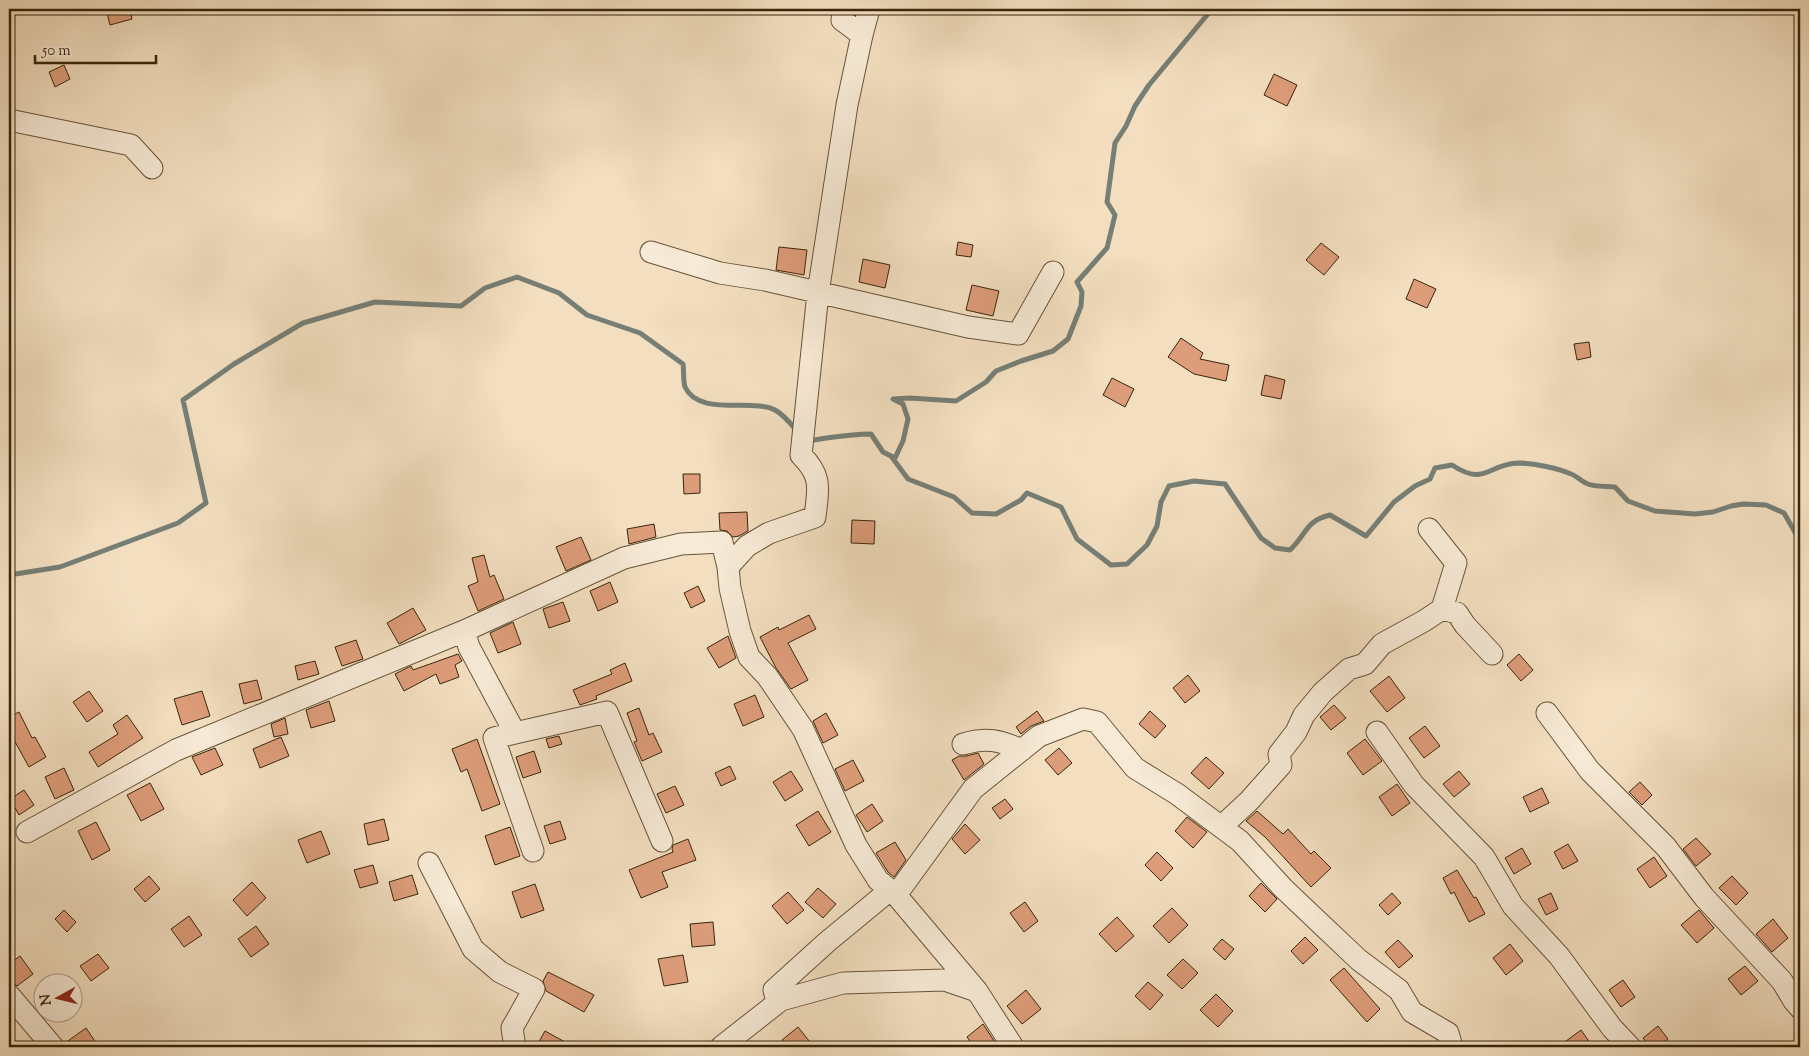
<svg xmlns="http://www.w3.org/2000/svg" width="1809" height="1056" font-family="'Sorts Mill Goudy',serif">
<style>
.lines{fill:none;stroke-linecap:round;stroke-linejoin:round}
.stream{stroke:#767f76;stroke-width:5}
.building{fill:#de9d7a;stroke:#38260b}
.minor-casing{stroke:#675438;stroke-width:23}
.minor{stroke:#f7ead6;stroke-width:21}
</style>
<rect width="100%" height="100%" fill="#f3dfc0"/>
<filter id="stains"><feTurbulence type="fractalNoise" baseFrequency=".004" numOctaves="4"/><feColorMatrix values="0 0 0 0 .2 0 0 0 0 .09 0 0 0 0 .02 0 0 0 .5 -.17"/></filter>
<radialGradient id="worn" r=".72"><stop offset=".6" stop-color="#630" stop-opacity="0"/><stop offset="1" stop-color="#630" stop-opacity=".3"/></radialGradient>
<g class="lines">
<!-- stream -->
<path class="stream" d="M 806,441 C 828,438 849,434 871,434 L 883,452 L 895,458 L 903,441 L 908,419 L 903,404 L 893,399 L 910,398 L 956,401 L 986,382 L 996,371 L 1021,361 L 1053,351 L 1068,339 L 1081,306 L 1082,292 L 1077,282 L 1107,248 L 1115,215 L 1107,202 L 1115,143 L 1126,126 L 1135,106 L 1149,85 L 1212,9
M 891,456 L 908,479 L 954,497 L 972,513 L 996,514 L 1021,500 L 1027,493 L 1061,507 L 1077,539 L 1111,565 L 1127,564 L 1147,545 L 1157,526 L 1161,502 L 1169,486 L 1194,481 L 1225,484 L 1261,538 L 1275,548 L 1290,550 C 1307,534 1305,521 1330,515 L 1366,536 L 1394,502 L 1415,486 L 1430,479 L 1435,468 L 1452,465 C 1485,487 1488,464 1518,463 C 1532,463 1558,468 1571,474 C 1577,476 1582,482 1588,484 C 1595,487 1607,486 1615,487 L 1628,501 L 1655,511 L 1695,514 L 1713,512 L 1731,506 L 1743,504 L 1766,505 L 1784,513 L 1800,541
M 9,575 L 60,567 L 178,523 L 206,503 L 183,400 L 234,364 L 303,323 L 375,302 L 461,306 L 485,288 L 517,277 L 559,293 L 587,315 L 640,333 L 683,364 C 684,370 683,381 685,387 C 699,417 752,398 775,410 C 784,415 791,424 797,431"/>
</g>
<!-- building -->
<path class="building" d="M 106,9 L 130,9 L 132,19 L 110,25 Z
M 64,65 L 70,79 L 55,87 L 49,72 Z
M 1274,74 L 1297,85 L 1287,106 L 1264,95 Z
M 958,242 L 973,245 L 971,257 L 956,255 Z
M 1321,243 L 1339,257 L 1324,275 L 1306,260 Z
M 779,247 L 807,250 L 804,275 L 776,270 Z
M 863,259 L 890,265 L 885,288 L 859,282 Z
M 1414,279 L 1436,289 L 1427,308 L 1406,299 Z
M 972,285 L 999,291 L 993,316 L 966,310 Z
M 1181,338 L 1203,353 L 1200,359 L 1229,365 L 1226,381 L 1194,374 L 1168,357 Z
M 1589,342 L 1591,357 L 1577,360 L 1574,344 Z
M 1265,375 L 1285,380 L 1281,399 L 1261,395 Z
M 1112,378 L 1134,389 L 1125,407 L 1103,395 Z
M 683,474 L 700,474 L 700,493 L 684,494 Z
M 747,512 L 748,531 L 739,536 L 733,537 L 727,531 L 720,530 L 719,513 Z
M 852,520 L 875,521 L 874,544 L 851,543 Z
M 654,524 L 656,537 L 629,544 L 627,529 Z
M 581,537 L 591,560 L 566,571 L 556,547 Z
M 484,555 L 490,577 L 494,575 L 504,599 L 478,611 L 468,586 L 478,582 L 472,558 Z
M 610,582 L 618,602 L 598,611 L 590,591 Z
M 698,586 L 705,601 L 691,608 L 684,593 Z
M 563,602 L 570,621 L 549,628 L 543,609 Z
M 413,608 L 426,630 L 399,644 L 387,623 Z
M 809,615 L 816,629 L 788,643 L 808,680 L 791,689 L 776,668 L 760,637 L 778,627 L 779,630 Z
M 513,622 L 521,644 L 498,653 L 490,633 Z
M 728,636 L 736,658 L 719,668 L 707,648 Z
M 356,640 L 363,659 L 342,666 L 335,647 Z
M 458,654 L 462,661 L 455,665 L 459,677 L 440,684 L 436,674 L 404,691 L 395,674 L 411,666 L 413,670 Z
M 1519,654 L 1533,670 L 1521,681 L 1507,665 Z
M 315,661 L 319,674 L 298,680 L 295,666 Z
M 625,663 L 632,681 L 596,696 L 597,699 L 580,705 L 573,690 L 612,674 L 610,670 Z
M 1188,675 L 1200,691 L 1185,703 L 1173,688 Z
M 1389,676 L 1405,698 L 1387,712 L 1370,691 Z
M 257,680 L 262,699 L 244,704 L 239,684 Z
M 89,691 L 103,711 L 87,722 L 73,702 Z
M 202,691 L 210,716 L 182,725 L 174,699 Z
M 755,695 L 764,717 L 743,726 L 734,704 Z
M 329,701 L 335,721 L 311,728 L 306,710 Z
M 1334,705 L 1346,718 L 1331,730 L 1320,717 Z
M 639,708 L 649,735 L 653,733 L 662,752 L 642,761 L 634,742 L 637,741 L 627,713 Z
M 1037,711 L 1044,721 L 1031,726 L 1021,734 L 1016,727 Z
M 1150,711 L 1166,726 L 1155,738 L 1139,724 Z
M 19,712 L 32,738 L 35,737 L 46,757 L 29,767 L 9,731 L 9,717 Z
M 826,713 L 838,735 L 823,743 L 813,721 Z
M 127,715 L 143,738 L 98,767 L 89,752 L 118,734 L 113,725 Z
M 285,718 L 288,734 L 274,737 L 271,724 Z
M 1425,726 L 1440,746 L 1424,758 L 1409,738 Z
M 559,736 L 562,744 L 549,748 L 546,739 Z
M 281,737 L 289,756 L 260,768 L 253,749 Z
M 477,739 L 500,804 L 482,811 L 467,769 L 461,772 L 452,749 Z
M 1365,739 L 1382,761 L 1363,775 L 1347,753 Z
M 215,748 L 223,765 L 201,775 L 192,757 Z
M 1059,748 L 1072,763 L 1058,775 L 1045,760 Z
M 534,751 L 541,772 L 523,778 L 516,757 Z
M 978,753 L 984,764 L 964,780 L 952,760 L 959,756 L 966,756 Z
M 1206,757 L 1224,773 L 1209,789 L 1191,773 Z
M 853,760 L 864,781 L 845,791 L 835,769 Z
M 730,766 L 736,779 L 721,786 L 715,773 Z
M 64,768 L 74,790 L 55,799 L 45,777 Z
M 791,771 L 803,790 L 785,801 L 773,782 Z
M 1459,771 L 1470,784 L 1454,797 L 1443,784 Z
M 1640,782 L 1652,795 L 1642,805 L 1629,792 Z
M 150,783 L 164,809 L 141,821 L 127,795 Z
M 1397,784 L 1410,803 L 1392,816 L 1379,797 Z
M 675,786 L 684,805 L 666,813 L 657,794 Z
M 1542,788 L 1549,803 L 1530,812 L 1523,797 Z
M 24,790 L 34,805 L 19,815 L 10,799 Z
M 1005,799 L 1013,809 L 1000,819 L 992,808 Z
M 872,804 L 883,821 L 867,832 L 856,815 Z
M 818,811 L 831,832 L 809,846 L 796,825 Z
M 1257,811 L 1283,834 L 1288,829 L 1311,854 L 1314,851 L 1331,868 L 1311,887 L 1265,837 L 1246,821 Z
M 1187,817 L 1207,832 L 1193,848 L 1175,831 Z
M 384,819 L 389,840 L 368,845 L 364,824 Z
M 560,821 L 566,839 L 550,844 L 544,826 Z
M 96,822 L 110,850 L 92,860 L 78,831 Z
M 965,824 L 980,840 L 965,854 L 952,839 Z
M 510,827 L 520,856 L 495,865 L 485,836 Z
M 321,831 L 330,854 L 307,863 L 298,840 Z
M 1696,838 L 1711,854 L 1696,866 L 1683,849 Z
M 688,839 L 696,860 L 662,872 L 668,887 L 641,898 L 629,870 L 673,852 L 672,849 L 673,845 Z
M 895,842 L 906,860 L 894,877 L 888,872 L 876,853 Z
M 1568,844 L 1578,861 L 1563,869 L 1554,852 Z
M 1522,848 L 1531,864 L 1514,874 L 1505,858 Z
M 1157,852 L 1173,868 L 1161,881 L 1145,865 Z
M 1654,857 L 1667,876 L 1650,888 L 1637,869 Z
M 373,865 L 378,883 L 360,888 L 354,870 Z
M 1457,870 L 1474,898 L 1476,897 L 1485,914 L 1469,922 L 1454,892 L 1451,894 L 1443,878 Z
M 412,875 L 418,894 L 394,901 L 389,882 Z
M 149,876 L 160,889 L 145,902 L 134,889 Z
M 1732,876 L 1748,893 L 1736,905 L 1719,888 Z
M 252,882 L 266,898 L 247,916 L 233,900 Z
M 1261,883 L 1277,899 L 1265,912 L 1249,896 Z
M 535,884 L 544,910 L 521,918 L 512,892 Z
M 818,888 L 836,904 L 823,918 L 805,902 Z
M 788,892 L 804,910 L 787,924 L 772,906 Z
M 1392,893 L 1401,903 L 1388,915 L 1379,905 Z
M 1551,893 L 1558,909 L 1546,915 L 1538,899 Z
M 1025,902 L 1038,921 L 1024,932 L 1010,913 Z
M 1172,908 L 1188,925 L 1169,943 L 1153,926 Z
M 64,910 L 76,922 L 67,932 L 55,919 Z
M 1699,910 L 1714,928 L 1697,943 L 1681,925 Z
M 189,916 L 202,935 L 184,947 L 171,929 Z
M 1117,917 L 1134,936 L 1116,952 L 1099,934 Z
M 1773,919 L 1788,938 L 1772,952 L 1756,934 Z
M 713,922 L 715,945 L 692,947 L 690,924 Z
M 256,926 L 269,944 L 251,957 L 238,939 Z
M 1305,937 L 1318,950 L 1303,964 L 1291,951 Z
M 1222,939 L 1234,949 L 1225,960 L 1213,949 Z
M 1398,940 L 1413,956 L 1399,968 L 1385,952 Z
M 1510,944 L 1523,961 L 1506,975 L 1493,958 Z
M 98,954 L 109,968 L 91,981 L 80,966 Z
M 683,955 L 688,982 L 664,986 L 658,959 Z
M 20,956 L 33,974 L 17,986 L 9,978 L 9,964 Z
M 1183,959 L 1198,973 L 1182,989 L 1167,975 Z
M 1745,966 L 1758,981 L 1741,995 L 1728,979 Z
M 1344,968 L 1380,1009 L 1367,1022 L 1330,980 Z
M 548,972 L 594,995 L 584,1012 L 546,991 L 543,981 Z
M 1623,980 L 1635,997 L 1621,1007 L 1609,990 Z
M 1148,982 L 1163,995 L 1150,1010 L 1135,996 Z
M 1026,990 L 1041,1009 L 1022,1024 L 1007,1006 Z
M 1216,994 L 1233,1011 L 1218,1027 L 1200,1010 Z
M 983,1024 L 998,1047 L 974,1047 L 967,1037 Z
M 1658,1026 L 1668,1039 L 1658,1047 L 1650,1047 L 1643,1038 Z
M 798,1027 L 814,1047 L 788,1047 L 782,1040 Z
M 86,1028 L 99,1047 L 65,1047 L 65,1043 Z
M 1581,1030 L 1593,1047 L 1558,1047 Z
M 545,1031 L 574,1047 L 536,1047 Z"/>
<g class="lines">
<!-- minor casing -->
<g class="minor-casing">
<path id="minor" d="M 843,9 L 842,20 L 862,35 L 847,105 L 818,293 L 801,455 C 823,477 818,489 815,517 L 769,533 L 747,546 L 728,567 L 730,588 L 740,631 L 749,657 L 767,676 L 803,729 L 856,845 L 878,880 L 896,895
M 862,35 L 869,9
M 9,120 L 131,145 L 152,168
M 651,252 L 720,273 L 765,280 L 968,327 L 1018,334 L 1053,272
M 1442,609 L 1457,613 L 1465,625 L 1492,654
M 464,631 L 624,558 L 681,544 L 722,542 L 728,567
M 1547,713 L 1590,771 L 1666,847 L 1704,897 L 1782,981 L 1794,1001 L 1800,1008
M 1377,732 L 1414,785 L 1484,857 L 1513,906 L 1559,956 L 1612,1028 L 1630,1047
M 515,733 L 607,712 L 662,841
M 963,744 C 987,737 999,740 1022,750
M 1221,827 L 1249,801 L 1281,765 L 1279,754 L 1296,732 L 1304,715 L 1323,692 L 1349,669 L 1365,664 L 1382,644 L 1424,621 L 1442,609 L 1456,563 L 1429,529
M 27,832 L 176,750 L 464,631 L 469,647 L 515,733 L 494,738 L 533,851
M 429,863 L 473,949 L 500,972 L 534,989 L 512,1028 L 515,1047
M 9,995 L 53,1047
M 777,1003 L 774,990 L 827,942 L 890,890
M 721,1047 L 781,1000 L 843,983 L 945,980 L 977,991
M 1013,1047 L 977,991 L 896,895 L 973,789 L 1039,736 L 1083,719 L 1097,722 L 1135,768 L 1177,794 L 1240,841 L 1283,888 L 1323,926 L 1359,960 L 1399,990 L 1412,1012 L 1448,1033 L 1452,1047"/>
</g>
<!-- minor -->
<use href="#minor" class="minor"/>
</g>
<!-- margin -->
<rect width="1809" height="1056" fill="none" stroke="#f3dfc0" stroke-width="30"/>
<rect x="10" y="10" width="1789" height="1036" fill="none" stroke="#38260b" stroke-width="2.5"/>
<rect x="15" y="15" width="1779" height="1026" fill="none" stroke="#38260b"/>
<!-- north arrow -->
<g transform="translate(58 998) rotate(262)"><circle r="24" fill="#f7ead6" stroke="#ab9c85"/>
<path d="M0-4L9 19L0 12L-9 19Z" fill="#8f2418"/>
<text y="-8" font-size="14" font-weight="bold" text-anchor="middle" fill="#38260b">N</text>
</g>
<!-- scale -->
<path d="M35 55v8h121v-8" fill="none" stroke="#38260b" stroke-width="2.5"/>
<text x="42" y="55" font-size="15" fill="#38260b" stroke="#f7ead6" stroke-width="4" paint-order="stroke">50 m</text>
<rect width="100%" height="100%" filter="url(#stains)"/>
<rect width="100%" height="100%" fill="url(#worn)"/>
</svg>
